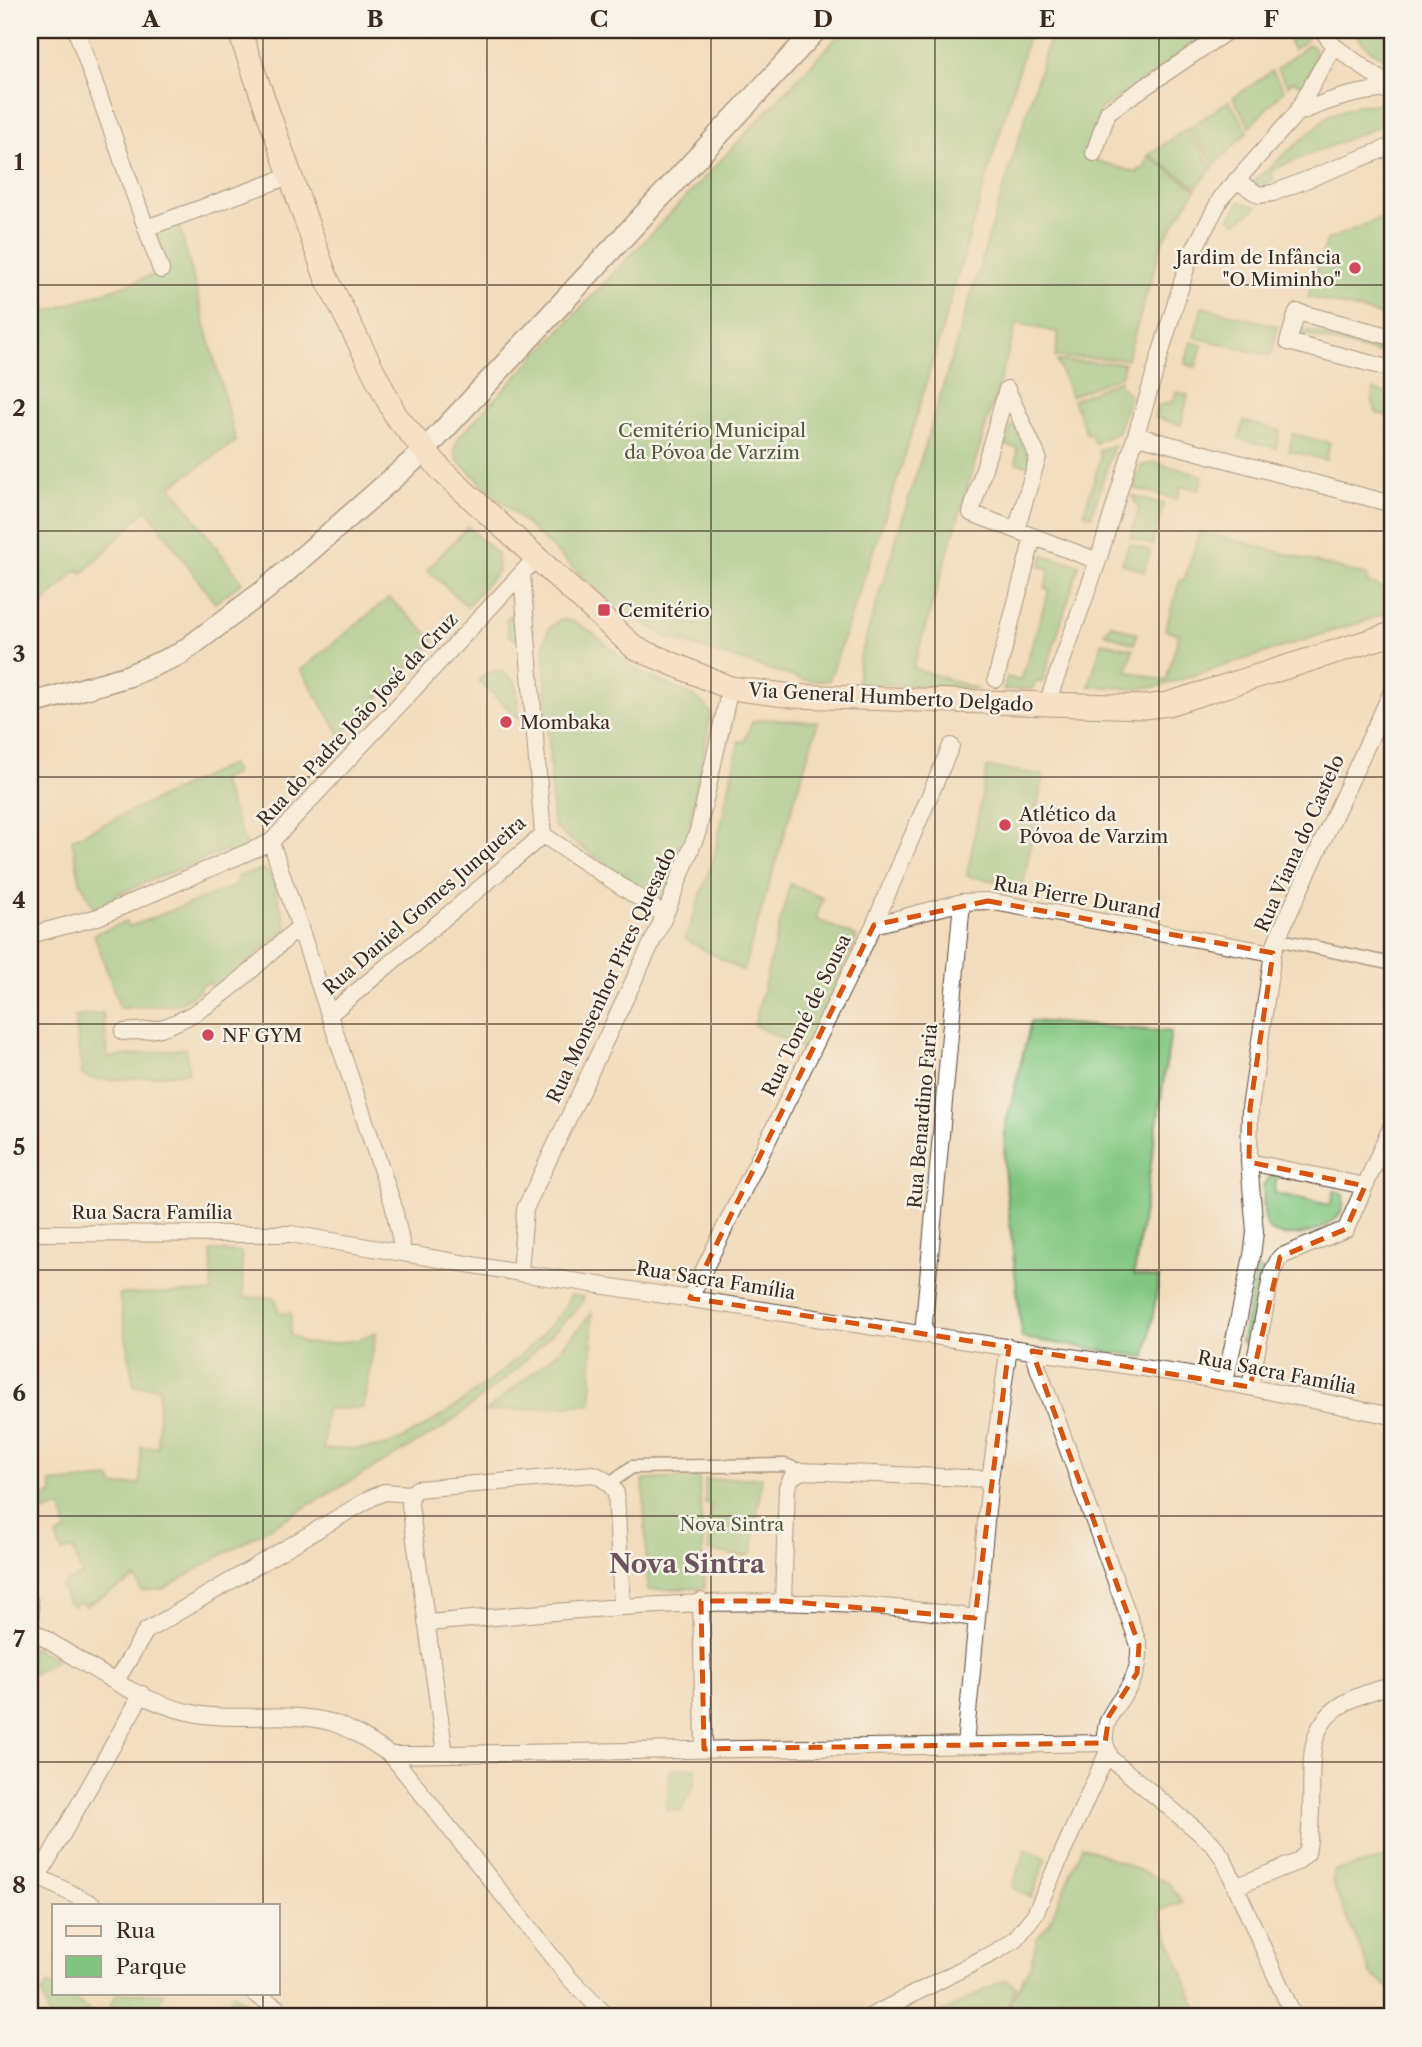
<svg xmlns="http://www.w3.org/2000/svg" width="1422" height="2047" font-family="'Libre Caslon Text',serif">
<style>
.green{fill:#80c680;stroke:#5e784f;stroke-width:2}
.lines{fill:none;stroke-linecap:round;stroke-linejoin:round}
.pedestrian-casing{stroke:#564536;stroke-width:15}
.minor-casing{stroke:#564536;stroke-width:18}
.tertiary-casing{stroke:#564536;stroke-width:24}
.secondary-casing{stroke:#564536;stroke-width:25}
.pedestrian{stroke:#fff;stroke-width:12}
.minor{stroke:#fff;stroke-width:16}
.tertiary{stroke:#fff;stroke-width:21}
.secondary{stroke:#fce5cf;stroke-width:23}
.marked{fill:none;stroke:#d7540e;stroke-width:5;stroke-dasharray:14 9;stroke-linejoin:round}
.grid{fill:none;stroke:#3b2a1e;stroke-width:2;stroke-opacity:0.55}
.poi-dot{fill:#d1495b;stroke:#f7f3e8;stroke-width:2.5}
.labels{text-anchor:middle;stroke-width:5;stroke-linejoin:round;paint-order:stroke}
.poi-label{font-size:19px;fill:#3b2a1e;stroke:#f7f3e8;text-anchor:start}
.park-label{font-size:19px;fill:#50593b;stroke:#f7f3e8}
.street-label{font-size:19px;fill:#3b2a1e;stroke:#f7f3e8}
.district-label{font-size:26px;font-weight:bold;fill:#6b545f;stroke:#f7f3e8}
.neatline{fill:none;stroke:#3b2a1e;stroke-width:2.5}
.grid-label{font-size:23px;text-anchor:middle;font-weight:bold;fill:#3b2a1e}
</style>
<rect width="100%" height="100%" fill="#f7f3e8"/>
<filter id="ink" filterUnits="userSpaceOnUse"><feTurbulence type="fractalNoise" baseFrequency=".0143" numOctaves="2"/><feDisplacementMap in="SourceGraphic" scale="14" xChannelSelector="R" yChannelSelector="G"/><feConvolveMatrix kernelMatrix="1 2 1 2 8 2 1 2 1" color-interpolation-filters="sRGB"/></filter>
<filter id="wash" filterUnits="userSpaceOnUse"><feTurbulence type="fractalNoise" baseFrequency=".00686" numOctaves="4" result="noise"/><feDisplacementMap in="SourceGraphic" scale="28" xChannelSelector="R" yChannelSelector="G"/><feGaussianBlur stdDeviation="1.57" result="paint"/><feColorMatrix in="noise" values="0 0 0 0 0 0 0 0 0 0 0 0 0 0 0 0 0 1.4 0 .05"/><feComposite in="paint" operator="in"/></filter>
<g filter="url(#wash)">
<rect width="100%" height="100%" fill="#f2dcbd"/>
<!-- green -->
<path class="green" d="M 844,30 L 1030,30 L 902,465 L 829,681 L 804,680 L 668,638 L 608,600 L 458,461 L 454,451 L 459,437 Z
M 1052,30 L 1220,30 L 1100,109 L 1084,157 L 1138,173 L 1139,169 L 1144,169 L 1148,156 L 1196,189 L 1162,243 L 1127,359 L 1055,357 L 1059,333 L 1017,323 L 913,668 L 978,689 L 858,683 L 859,661 Z
M 1285,30 L 1299,30 L 1307,40 L 1293,50 L 1289,43 L 1292,40 Z
M 1351,30 L 1392,30 L 1392,61 L 1370,50 Z
M 1309,44 L 1315,50 L 1315,59 L 1305,87 L 1293,81 L 1288,86 L 1277,69 Z
M 1272,71 L 1284,90 L 1250,126 L 1233,98 Z
M 1229,101 L 1248,131 L 1215,165 L 1189,128 Z
M 1392,104 L 1392,121 L 1271,170 L 1274,181 L 1255,186 L 1254,181 L 1330,115 L 1357,105 Z
M 1186,129 L 1213,168 L 1197,187 L 1149,155 Z
M 1240,202 L 1257,207 L 1236,223 L 1230,218 Z
M 1392,214 L 1392,235 L 1389,237 L 1392,242 L 1392,318 L 1308,297 L 1327,240 Z
M 179,225 L 236,441 L 171,486 L 242,582 L 215,603 L 147,509 L 82,574 L 78,569 L 37,610 L 30,603 L 30,229 L 47,312 L 168,270 L 157,232 Z
M 1202,307 L 1278,326 L 1271,356 L 1194,337 Z
M 1303,329 L 1379,348 L 1378,353 L 1302,334 Z
M 1191,342 L 1202,345 L 1196,367 L 1185,364 Z
M 1057,361 L 1124,363 L 1122,375 L 1071,396 Z
M 1120,380 L 1119,385 L 1130,396 L 1117,433 L 1095,443 L 1090,433 L 1087,435 L 1073,400 Z
M 1374,390 L 1392,395 L 1388,416 L 1376,413 L 1374,403 L 1371,402 Z
M 1176,392 L 1188,395 L 1181,425 L 1154,417 L 1158,406 L 1173,401 Z
M 1244,421 L 1280,431 L 1276,448 L 1239,439 Z
M 1012,426 L 1015,427 L 1033,466 L 1016,463 L 1018,448 L 1004,445 Z
M 1293,434 L 1330,443 L 1326,460 L 1289,451 Z
M 1114,445 L 1091,516 L 1084,513 L 1101,457 L 1098,450 Z
M 1154,462 L 1203,476 L 1199,490 L 1181,486 L 1177,499 L 1133,488 L 1141,466 Z
M 1132,496 L 1164,504 L 1152,545 L 1130,537 L 1139,509 Z
M 468,527 L 497,554 L 498,571 L 467,606 L 427,570 Z
M 1200,531 L 1368,576 L 1367,583 L 1392,590 L 1392,612 L 1161,686 L 1139,689 L 1089,686 L 1102,642 L 1133,649 L 1127,671 L 1166,681 L 1179,634 L 1165,630 L 1180,580 L 1184,580 Z
M 1129,544 L 1150,551 L 1144,572 L 1122,563 Z
M 1044,555 L 1079,565 L 1042,683 L 1036,681 L 1032,689 L 1003,690 L 1007,677 L 1021,681 L 1049,590 L 1045,588 L 1050,570 L 1040,566 Z
M 389,598 L 435,640 L 341,736 L 301,670 Z
M 518,606 L 521,644 L 509,635 L 506,620 Z
M 561,619 C 589,621 613,655 637,670 C 661,685 696,689 711,713 L 686,845 L 665,900 L 658,900 L 561,833 L 553,824 L 544,644 L 549,628 Z
M 1111,624 L 1137,634 L 1134,644 L 1104,633 Z
M 496,671 L 503,672 L 516,683 L 519,718 L 478,681 L 487,673 Z
M 762,719 L 818,722 L 743,971 L 685,939 L 714,857 L 739,741 L 744,742 L 752,722 Z
M 231,764 L 235,774 L 221,780 L 247,848 L 229,856 L 226,850 L 115,895 L 116,901 L 95,910 L 80,881 L 72,839 Z
M 987,767 L 1043,775 L 1023,886 L 967,876 Z
M 264,869 L 272,878 L 287,928 L 218,988 L 212,989 L 210,982 L 199,986 L 200,990 L 178,1004 L 120,1008 L 94,934 L 126,922 L 129,927 L 237,885 L 238,876 Z
M 790,884 L 823,898 L 816,919 L 857,937 L 806,1050 L 754,1025 Z
M 103,1013 L 108,1058 L 186,1048 L 189,1072 C 166,1074 97,1086 82,1075 L 75,1017 Z
M 1031,1021 L 1171,1032 L 1134,1275 L 1159,1278 L 1146,1357 L 1022,1338 L 1004,1167 L 1005,1128 Z
M 1271,1176 L 1277,1177 L 1274,1193 L 1330,1205 L 1334,1191 L 1342,1193 C 1356,1229 1280,1246 1268,1228 C 1262,1217 1264,1197 1263,1185 Z
M 211,1251 L 241,1252 L 244,1298 L 275,1297 L 279,1313 L 291,1313 L 290,1334 L 303,1343 L 321,1344 L 357,1340 L 376,1332 L 363,1408 L 326,1409 L 323,1449 C 342,1448 364,1450 383,1446 C 424,1437 559,1336 570,1295 L 584,1297 L 581,1305 L 511,1374 L 443,1428 L 163,1589 L 141,1591 L 136,1578 L 85,1606 L 79,1602 L 73,1606 L 67,1601 L 61,1585 L 82,1575 L 73,1549 L 62,1552 L 56,1537 L 67,1531 L 61,1507 L 44,1512 L 41,1498 L 53,1494 L 50,1483 L 110,1478 L 114,1486 L 140,1484 L 141,1447 L 158,1447 L 159,1387 L 134,1386 L 119,1294 L 212,1292 Z
M 1257,1269 L 1263,1270 L 1248,1344 L 1241,1342 Z
M 592,1313 L 592,1404 L 485,1412 L 559,1351 Z
M 699,1477 L 705,1588 L 648,1590 L 643,1480 Z
M 762,1477 L 752,1553 L 745,1557 L 709,1551 L 708,1533 L 711,1505 L 705,1504 L 705,1480 Z
M 30,1647 L 58,1659 L 30,1676 Z
M 696,1768 L 695,1783 L 681,1811 L 666,1810 L 671,1769 Z
M 1082,1846 L 1169,1883 L 1182,1902 L 1159,1911 L 1200,2017 L 1004,2017 L 1031,1963 L 1038,1936 L 1049,1924 Z
M 1026,1849 L 1047,1858 L 1031,1898 L 1012,1886 Z
M 1392,1857 L 1392,1990 L 1371,1974 L 1333,1884 L 1333,1871 Z
M 1006,1979 L 1016,1987 L 1002,2017 L 934,2017 Z
M 48,1984 L 54,1988 L 54,1993 L 62,1993 L 100,2017 L 49,2017 L 42,1993 Z
M 117,1993 L 164,1993 L 152,2017 L 105,2017 Z
M 233,1994 L 265,2017 L 220,2017 Z"/>
</g>
<g filter="url(#ink)">
<g class="lines">
<!-- pedestrian casing -->
<g class="pedestrian-casing">
<path id="pedestrian" d="M 1277,939 L 1392,964
M 610,1483 L 632,1467 L 785,1465 L 802,1471"/>
</g>
<!-- minor casing -->
<g class="minor-casing">
<path id="minor" d="M 76,30 L 161,270
M 1334,46 L 1392,88
M 1296,114 C 1328,100 1357,91 1392,89
M 1094,153 L 1108,112 L 1229,30
M 1236,180 L 1259,195 L 1273,193 L 1392,146
M 146,228 L 290,176
M 1392,337 L 1297,312 L 1288,342 L 1392,369
M 1138,436 L 1392,504
M 1016,530 L 971,513 L 1007,389 L 1038,457 L 1016,530 L 1098,561
M 996,679 L 1033,537
M 1046,706 L 1098,561 L 1189,259 L 1221,198 L 1296,114 L 1334,46 L 1322,30
M 543,835 L 665,915
M 271,842 L 393,1204 L 403,1251
M 874,925 L 962,902 L 988,901 L 1273,953
M 30,935 L 98,917 L 271,842 L 535,559
M 330,1014 L 543,835 L 522,575
M 123,1032 C 135,1031 149,1031 161,1028 C 215,1011 258,963 300,926
M 1249,1162 L 1365,1186
M 30,1233 L 291,1234 L 520,1273 L 1189,1375 L 1392,1416
M 520,1273 L 525,1209 L 665,915 L 698,831 L 730,688
M 690,1298 L 874,925 L 951,746
M 923,1334 L 962,902
M 1032,1351 L 1139,1645 C 1142,1695 1102,1702 1105,1743
M 1225,1382 L 1252,1256 L 1255,1232 L 1249,1162 L 1250,1108 L 1273,953 L 1277,939 L 1392,691
M 1250,1387 L 1272,1272 L 1280,1257 L 1346,1229 L 1392,1125
M 701,1601 L 704,1749
M 783,1601 L 787,1487 L 792,1477 L 802,1471 L 990,1479
M 30,1602 L 31,1630
M 426,1623 C 609,1607 792,1588 975,1618
M 31,1630 C 83,1661 137,1703 197,1714 C 241,1722 287,1710 330,1722 C 353,1729 372,1743 391,1755 L 1105,1743 L 1111,1759 L 1212,1843 L 1223,1858 L 1294,2017
M 116,1681 L 146,1631 L 371,1498 L 384,1492 L 411,1494
M 965,1745 L 990,1479 L 1009,1347
M 445,1754 L 410,1505 L 411,1494 L 417,1489 L 593,1474 C 604,1478 610,1483 616,1493 L 622,1606
M 391,1755 L 570,1979 L 608,2017
M 31,1873 L 94,1905
M 38,1877 L 142,1694
M 1235,1887 L 1297,1862 L 1307,1853 C 1323,1767 1280,1711 1392,1686
M 253,1993 L 276,2007 L 284,2017
M 869,2017 L 997,1951 L 1015,1939 L 1035,1914 L 1108,1751"/>
</g>
<!-- tertiary casing -->
<g class="tertiary-casing">
<path id="tertiary" d="M 30,704 L 128,676 L 180,654 L 265,590 L 424,451 L 816,30"/>
</g>
<!-- secondary casing -->
<g class="secondary-casing">
<path id="secondary" d="M 239,30 L 326,277 L 396,416 L 443,472 L 635,648 L 730,688 L 793,696 L 1145,707 L 1168,704 L 1392,634"/>
</g>
<!-- pedestrian -->
<use href="#pedestrian" class="pedestrian"/>
<!-- minor -->
<use href="#minor" class="minor"/>
<!-- tertiary -->
<use href="#tertiary" class="tertiary"/>
<!-- secondary -->
<use href="#secondary" class="secondary"/>
</g>
</g>
<!-- marked area -->
<path d="M0 0H1422V2047H0ZM 988,901 L 1273,953 L 1250,1108 L 1249,1162 L 1365,1186 L 1346,1229 L 1280,1257 L 1250,1387 L 1032,1351 L 1139,1645 L 1137,1673 L 1109,1716 L 1105,1743 L 704,1749 L 701,1601 L 783,1601 L 975,1618 L 1009,1347 L 690,1298 L 874,925 Z" fill="#f2dcbd" fill-opacity=".55" fill-rule="evenodd"/>
<path class="marked" d="M 988,901 L 1273,953 L 1250,1108 L 1249,1162 L 1365,1186 L 1346,1229 L 1280,1257 L 1250,1387 L 1032,1351 L 1139,1645 L 1137,1673 L 1109,1716 L 1105,1743 L 704,1749 L 701,1601 L 783,1601 L 975,1618 L 1009,1347 L 690,1298 L 874,925 Z"/>
<!-- grid -->
<path class="grid" d="M 263,30 L 263,1905M 487,30 L 487,2017M 711,30 L 711,2017M 935,30 L 935,2017M 1159,30 L 1159,2017M 30,285 L 1392,285M 30,531 L 1392,531M 30,777 L 1392,777M 30,1024 L 1392,1024M 30,1270 L 1392,1270M 30,1516 L 1392,1516M 30,1762 L 1392,1762M 263,1993 L 263,2017"/>
<!-- markers -->
<g class="poi-dot">
<circle cx="1355" cy="268" r="7"/>
<rect x="597" y="603" width="14" height="14" rx="3.5"/>
<circle cx="506" cy="722" r="7"/>
<circle cx="1005" cy="825" r="7"/>
<circle cx="208" cy="1035" r="7"/>
</g>
<g class="labels">
<!-- poi labels -->
<g class="poi-label">
<text x="1341" y="264" text-anchor="end">Jardim de Infância<tspan x="1341" dy="22">"O Miminho"</tspan></text>
<text x="618" y="617">Cemitério</text>
<text x="520" y="729">Mombaka</text>
<text x="1019" y="821">Atlético da<tspan x="1019" dy="22">Póvoa de Varzim</tspan></text>
<text x="222" y="1042">NF GYM</text>
</g>
<!-- park labels -->
<g class="park-label">
<text x="712" y="437">Cemitério Municipal<tspan x="712" dy="22">da Póvoa de Varzim</tspan></text>
<text x="732" y="1531">Nova Sintra</text>
</g>
<!-- street labels -->
<g class="street-label">
<text transform="translate(891 697) rotate(3)" y="7">Via General Humberto Delgado</text>
<text transform="translate(357 719) rotate(-47)" y="7">Rua do Padre João José da Cruz</text>
<text transform="translate(1299 843) rotate(-66)" y="7">Rua Viana do Castelo</text>
<text transform="translate(1077 897) rotate(10)" y="7">Rua Pierre Durand</text>
<text transform="translate(424 905) rotate(-41)" y="7">Rua Daniel Gomes Junqueira</text>
<text transform="translate(611 975) rotate(-65)" y="7">Rua Monsenhor Pires Quesado</text>
<text transform="translate(806 1015) rotate(-64)" y="7">Rua Tomé de Sousa</text>
<text transform="translate(922 1116) rotate(-85)" y="7">Rua Benardino Faria</text>
<text x="152" y="1219">Rua Sacra Família</text>
<text transform="translate(716 1280) rotate(9)" y="7">Rua Sacra Família</text>
<text transform="translate(1277 1372) rotate(11)" y="7">Rua Sacra Família</text>
</g>
<!-- district labels -->
<g class="district-label">
<text x="687" y="1573">Nova Sintra</text>
</g>
</g>
<!-- margin -->
<rect width="1422" height="2047" fill="none" stroke="#f7f3e8" stroke-width="77"/>
<!-- legend -->
<rect x="52" y="1904" width="228" height="91" fill="#f7f3e8" stroke="#aca397" stroke-width="2"/>
<rect x="66" y="1926" width="35" height="10" fill="#fce5cf" stroke="#aca397" stroke-width="2"/>
<text x="116" y="1938" font-size="21" fill="#3b2a1e">Rua</text>
<rect x="66" y="1956" width="35" height="21" fill="#80c680" stroke="#aca397" stroke-width="2"/>
<text x="116" y="1974" font-size="21" fill="#3b2a1e">Parque</text>
<rect x="38" y="38" width="1346" height="1970" class="neatline"/>
<g class="grid-label">
<text x="151" y="27">A</text>
<text x="375" y="27">B</text>
<text x="599" y="27">C</text>
<text x="823" y="27">D</text>
<text x="1047" y="27">E</text>
<text x="1271" y="27">F</text>
<text x="19" y="170">1</text>
<text x="19" y="416">2</text>
<text x="19" y="662">3</text>
<text x="19" y="908">4</text>
<text x="19" y="1155">5</text>
<text x="19" y="1401">6</text>
<text x="19" y="1647">7</text>
<text x="19" y="1893">8</text>
</g>
</svg>
